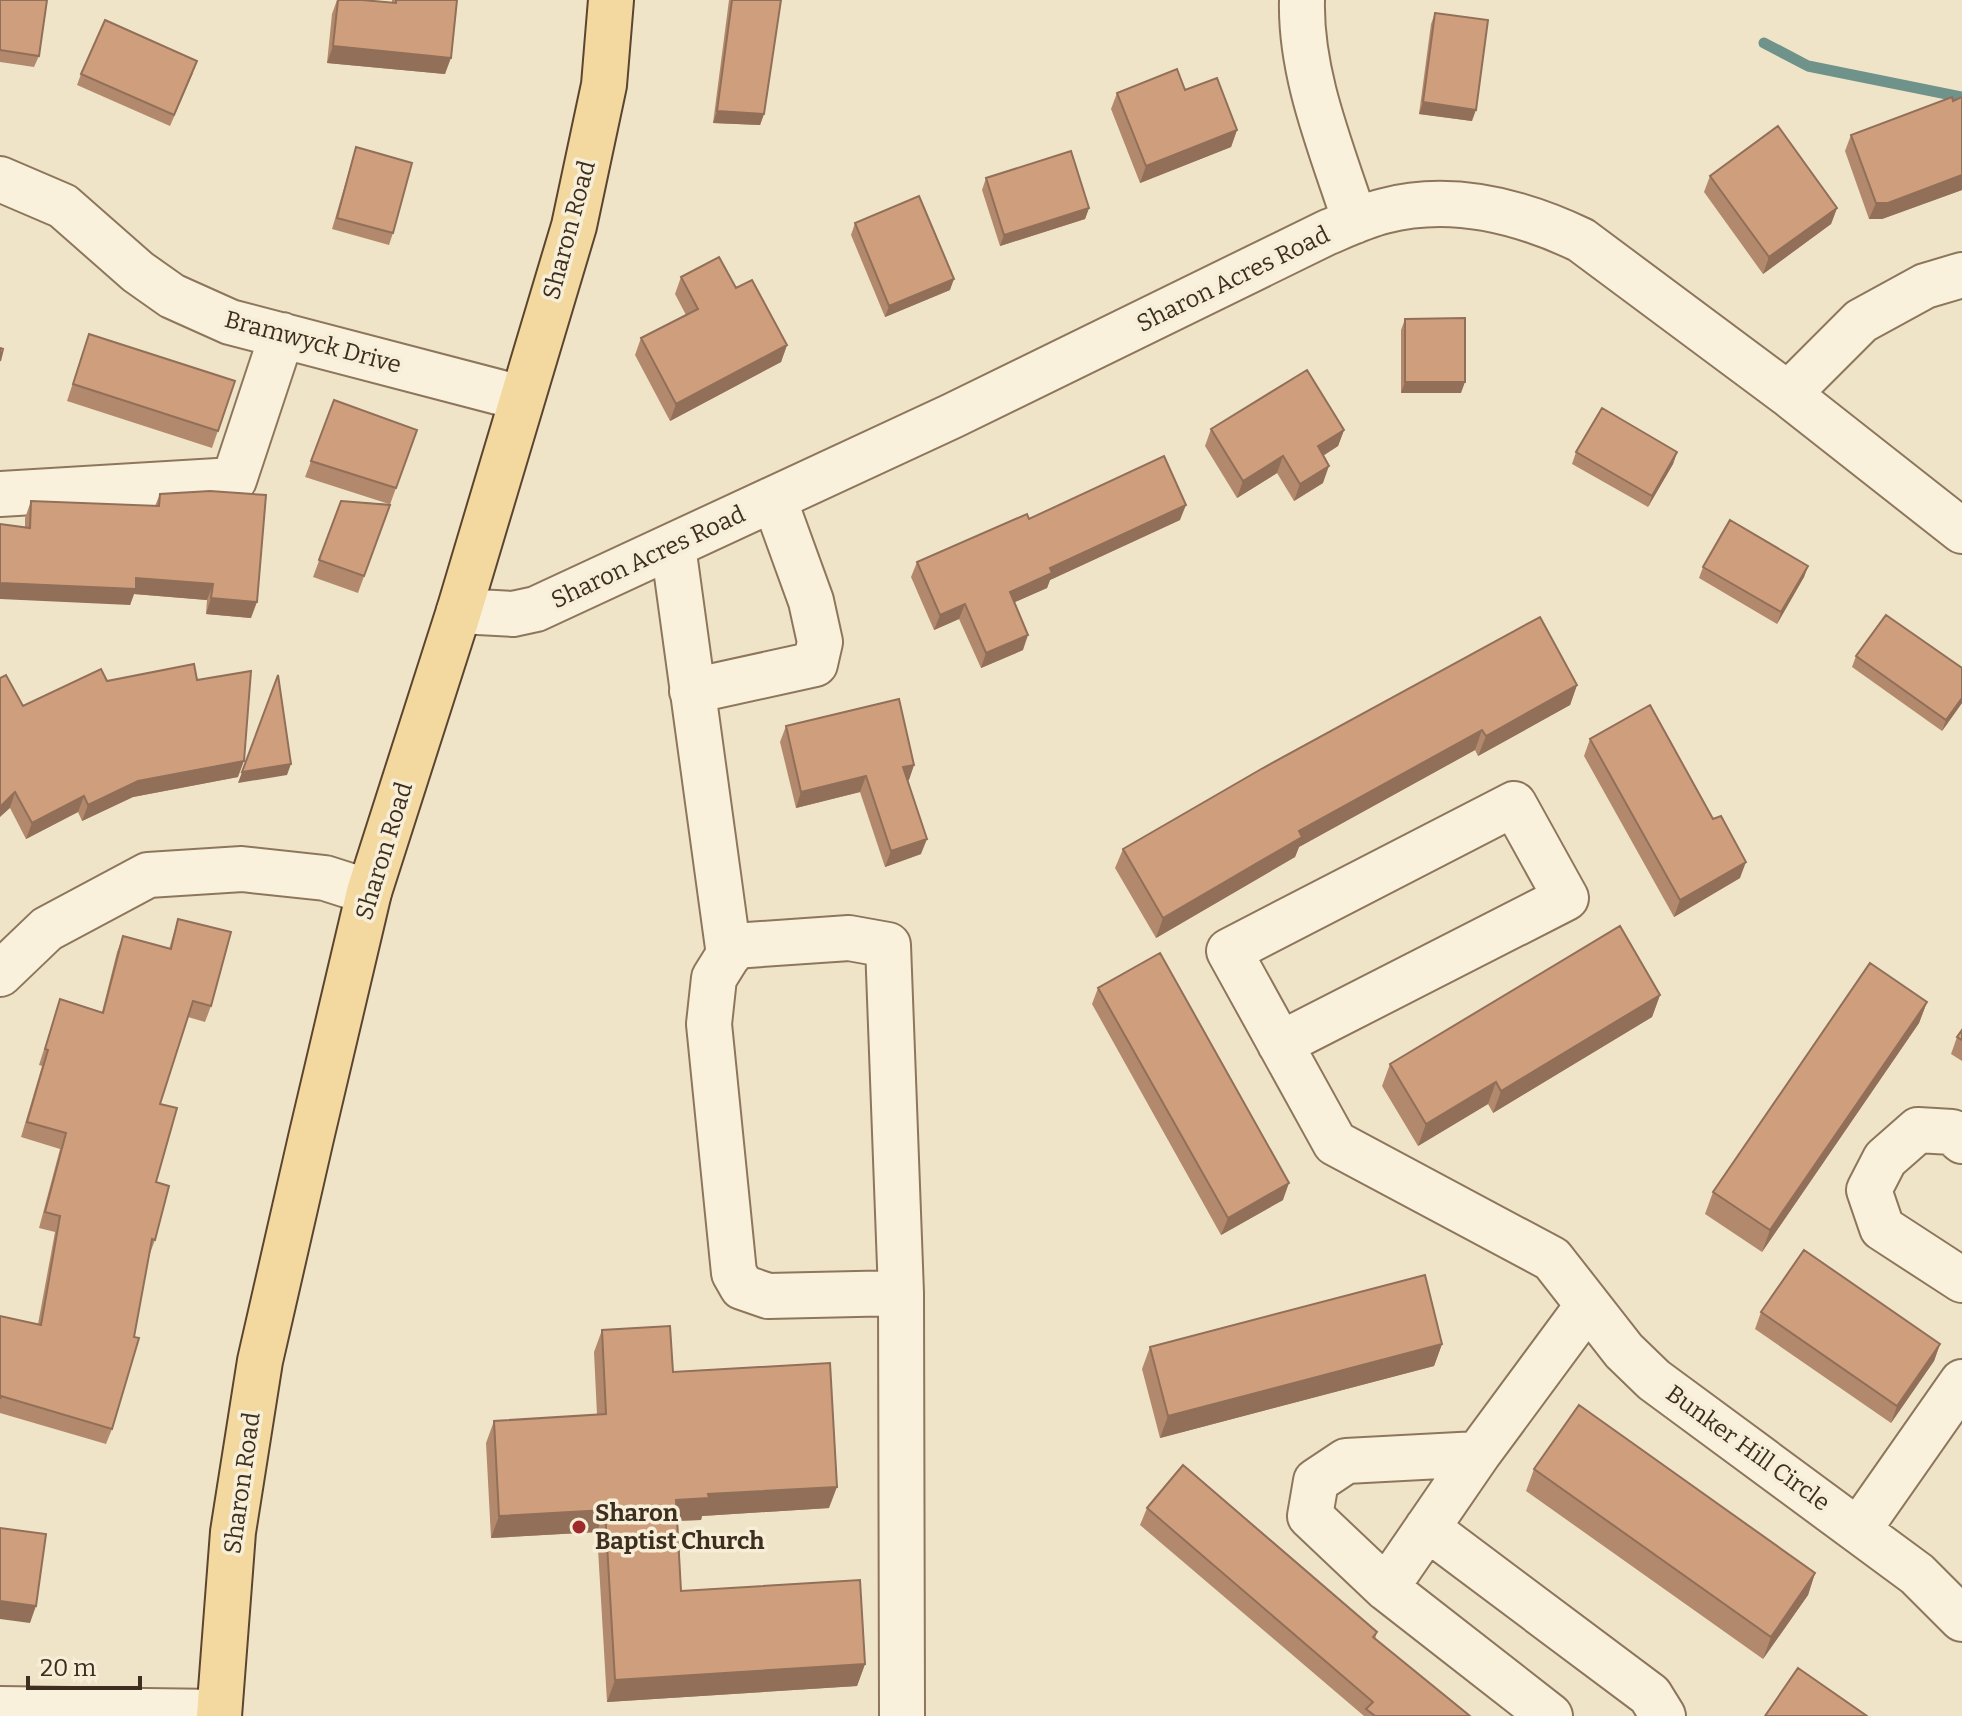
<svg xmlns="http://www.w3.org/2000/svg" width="1962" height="1716" font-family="Bitter,serif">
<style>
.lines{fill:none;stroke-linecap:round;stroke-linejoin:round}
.stream{stroke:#6f938a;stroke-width:11}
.minor-casing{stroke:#8d765c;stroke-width:48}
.major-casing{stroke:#5b4430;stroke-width:48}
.minor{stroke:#faf1dc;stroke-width:44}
.major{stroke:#f3d9a0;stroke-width:44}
.wall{fill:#b2896c}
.shaded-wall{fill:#916f58}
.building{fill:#cf9f7d;stroke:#916f58;stroke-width:2}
.poi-dot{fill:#9e2a2b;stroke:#f7eed8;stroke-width:3}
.labels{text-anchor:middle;stroke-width:7;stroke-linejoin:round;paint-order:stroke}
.street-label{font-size:24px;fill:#3d2e20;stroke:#f7eed8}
.poi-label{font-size:24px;font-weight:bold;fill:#3d2e20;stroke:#f7eed8;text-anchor:start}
</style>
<rect width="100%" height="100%" fill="#f0e4c8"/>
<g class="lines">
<!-- stream -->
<path class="stream" d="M 1764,43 L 1808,66 L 1962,97"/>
<!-- minor casing -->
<g class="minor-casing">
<path id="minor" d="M 1302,0 C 1300,75 1332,150 1355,221
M 0,179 L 63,206 L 138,272 L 172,296 L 230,322 L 521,398
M 1788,394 L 1861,321 L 1925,286 L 1962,275
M 0,494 L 234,480 L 282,335
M 673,546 L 729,955
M 459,611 L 513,614 L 536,609 L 952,416 L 1326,233 C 1345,225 1364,216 1384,211 C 1452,193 1520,211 1581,240 L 1788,394 L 1962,531
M 692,691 L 815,664 L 820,642 L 811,601 L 774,499
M 0,974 L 47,929 L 148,875 L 242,869 L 325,878 L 369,892
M 1280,1044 L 1566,898 L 1514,804 L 1229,951 L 1335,1143 L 1552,1259 L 1624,1351 L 1654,1380 L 1917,1574 L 1962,1619
M 1962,1141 L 1952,1132 L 1918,1130 L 1885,1159 L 1869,1190 L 1882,1228 L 1962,1280
M 901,1293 L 768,1296 L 742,1287 L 734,1273 L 709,1024 L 714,978 L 734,946 L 849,938 L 888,945 L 901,1293 L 902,1716
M 1478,1454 L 1386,1588 L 1310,1516 L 1316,1481 L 1346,1461 L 1478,1454 L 1588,1305
M 1427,1528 L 1650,1695 L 1663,1716
M 1859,1529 L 1962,1382
M 1386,1588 L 1550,1716
M 0,1709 L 219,1712"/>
</g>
<!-- major casing -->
<g class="major-casing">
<path id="major" d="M 219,1716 L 233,1532 L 260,1361 L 311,1138 L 369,892 L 459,611 L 574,226 L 604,85 L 611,0"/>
</g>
<!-- minor -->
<use href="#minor" class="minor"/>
<!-- major -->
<use href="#major" class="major"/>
</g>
<!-- wall -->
<path class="wall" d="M 0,0 L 39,56 L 34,67 L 0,62 Z
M 337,0 L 362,0 L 392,3 L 392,0 L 457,0 L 445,74 L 327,63 L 332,14 Z
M 729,0 L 781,0 L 764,114 L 760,125 L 713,123 Z
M 1435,13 L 1472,121 L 1419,114 L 1431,24 Z
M 193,73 L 170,126 L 77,85 L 81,74 Z
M 1185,90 L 1237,130 L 1231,147 L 1140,183 L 1111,109 L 1117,93 Z
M 1962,97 L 1962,190 L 1882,219 L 1869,219 L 1845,151 L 1851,135 Z
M 356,147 L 393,233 L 389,245 L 332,229 Z
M 1710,176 L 1837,208 L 1831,224 L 1763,274 L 1704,192 Z
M 986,178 L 1089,208 L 1085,219 L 1000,246 L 982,190 Z
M 855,223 L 950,290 L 885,317 L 851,235 Z
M 681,277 L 736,288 L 787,345 L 781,362 L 670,421 L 635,355 L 641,338 L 686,315 L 675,294 Z
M 1405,319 L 1461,393 L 1401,393 L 1401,330 Z
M 89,334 L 235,381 L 212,448 L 67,401 Z
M 334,400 L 417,430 L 358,593 L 313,577 L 341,501 L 389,504 L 305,477 Z
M 1211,429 L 1344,430 L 1338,446 L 1323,456 L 1323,483 L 1294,501 L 1277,473 L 1237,498 L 1205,446 Z
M 1576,452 L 1677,452 L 1673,464 L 1648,507 L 1572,464 Z
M 160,494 L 251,618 L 206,614 L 207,600 L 134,594 L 130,605 L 25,528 L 25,518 L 31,501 L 155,506 Z
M 1029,519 L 1180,520 L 1050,580 L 1047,588 L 1014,602 L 1023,650 L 981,668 L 959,619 L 934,630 L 911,577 L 917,562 Z
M 1808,566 L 1804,577 L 1777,624 L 1699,578 L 1703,567 Z
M 1856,656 L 1962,703 L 1942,731 L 1852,667 Z
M 197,680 L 238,777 L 133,797 L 82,821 L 78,812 L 26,839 L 10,808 L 23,706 L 107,681 Z
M 1577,685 L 1570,705 L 1478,756 L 1475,750 L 1299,847 L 1295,857 L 1156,938 L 1115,868 L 1123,849 Z
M 786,726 L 914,765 L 908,781 L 921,854 L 885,867 L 860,792 L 796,808 L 780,742 Z
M 1590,739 L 1740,878 L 1674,917 L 1584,756 Z
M 178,919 L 211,1006 L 205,1022 L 188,1017 L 160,1104 L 156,1182 L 155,1240 L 149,1256 L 112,1429 L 106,1444 L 0,1413 L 0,1316 L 38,1324 L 55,1232 L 39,1228 L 60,1149 L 21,1137 L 42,1066 L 39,1065 L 60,999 L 102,1012 L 117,952 L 123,936 L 169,949 Z
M 1098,988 L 1283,1200 L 1221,1235 L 1092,1004 Z
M 1660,995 L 1652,1017 L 1493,1113 L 1488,1104 L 1418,1146 L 1382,1086 L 1390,1064 Z
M 1927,1002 L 1919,1023 L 1762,1252 L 1705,1214 L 1713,1192 Z
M 1962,1030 L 1962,1061 L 1951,1054 L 1957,1037 Z
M 1761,1312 L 1940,1344 L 1934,1361 L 1891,1423 L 1755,1329 Z
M 602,1330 L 673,1372 L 829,1508 L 702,1516 L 701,1520 L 677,1521 L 681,1591 L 865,1664 L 857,1686 L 607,1702 L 597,1532 L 491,1538 L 486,1443 L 494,1421 L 597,1415 L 594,1352 Z
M 1442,1344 L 1434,1366 L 1160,1438 L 1142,1369 L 1150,1347 Z
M 1534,1469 L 1815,1573 L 1808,1595 L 1763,1659 L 1526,1491 Z
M 1147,1508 L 1377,1632 L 1375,1639 L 1470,1716 L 1364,1716 L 1140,1525 Z"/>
<!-- shaded-wall -->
<path class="shaded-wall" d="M 333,46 L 451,58 L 445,74 L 327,63 Z
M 1423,102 L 1476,110 L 1472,121 L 1419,114 Z
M 717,111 L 764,114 L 760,125 L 713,123 Z
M 1237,130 L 1231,147 L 1140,183 L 1146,166 Z
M 1962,175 L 1962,190 L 1882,219 L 1869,219 L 1876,203 Z
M 1089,208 L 1085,219 L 1000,246 L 1004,235 Z
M 1837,208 L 1831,224 L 1763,274 L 1769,257 Z
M 954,279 L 950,290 L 885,317 L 889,306 Z
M 787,345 L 781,362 L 670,421 L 676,404 Z
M 1405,382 L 1465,382 L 1461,393 L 1401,393 Z
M 1344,430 L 1338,446 L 1311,463 L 1318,446 Z
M 1677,452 L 1673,464 L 1648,507 L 1652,496 Z
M 1283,456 L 1277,473 L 1237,498 L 1243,481 Z
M 1329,466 L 1323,483 L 1294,501 L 1300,484 Z
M 1186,505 L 1180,520 L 1050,580 L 1047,588 L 1004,607 L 1010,592 L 1050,568 Z
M 1808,566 L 1804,577 L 1777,624 L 1781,612 Z
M 136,578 L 213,584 L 207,600 L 134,594 L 130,605 L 0,599 L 0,583 Z
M 211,598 L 257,602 L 251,618 L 206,614 Z
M 965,604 L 959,619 L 934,630 L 940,615 Z
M 1028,635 L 1023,650 L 981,668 L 986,653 Z
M 1577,685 L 1570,705 L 1478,756 L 1486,736 Z
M 1962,698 L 1962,703 L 1942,731 L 1946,720 Z
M 1482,730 L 1475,750 L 1299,847 L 1295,857 L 1156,938 L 1163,918 L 1299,831 Z
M 244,761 L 238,777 L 133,797 L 82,821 L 88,805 L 138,781 Z
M 291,764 L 287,775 L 238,783 L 242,772 Z
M 914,765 L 909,780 L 898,783 L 903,767 Z
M 866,776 L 860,792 L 796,808 L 801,792 Z
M 15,792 L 10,808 L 0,817 L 0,807 Z
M 84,796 L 78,812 L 26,839 L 32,823 Z
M 927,839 L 921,854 L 885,867 L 891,851 Z
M 1746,862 L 1740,878 L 1674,917 L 1680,900 Z
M 1660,995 L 1652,1017 L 1493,1113 L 1501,1091 Z
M 1927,1002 L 1919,1023 L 1762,1252 L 1770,1230 Z
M 1496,1082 L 1488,1104 L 1418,1146 L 1426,1124 Z
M 1289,1183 L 1283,1200 L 1221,1235 L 1228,1218 Z
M 1442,1344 L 1434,1366 L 1160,1438 L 1168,1416 Z
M 1940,1344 L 1934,1361 L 1891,1423 L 1897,1406 Z
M 837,1487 L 829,1508 L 702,1516 L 701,1520 L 668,1521 L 676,1500 L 708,1494 Z
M 605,1510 L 597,1532 L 491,1538 L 499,1516 Z
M 1815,1573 L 1808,1595 L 1763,1659 L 1771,1637 Z
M 0,1601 L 36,1606 L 30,1623 L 0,1619 Z
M 865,1664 L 857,1686 L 607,1702 L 615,1680 Z"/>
<!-- building -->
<path class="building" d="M 0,0 L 47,0 L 39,56 L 0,50 Z
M 338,0 L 362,0 L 396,3 L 396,0 L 457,0 L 451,58 L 333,46 Z
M 732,0 L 781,0 L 764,114 L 717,111 Z
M 1435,13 L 1488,20 L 1476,110 L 1423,102 Z
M 105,20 L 197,61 L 174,115 L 81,74 Z
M 1177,69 L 1185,90 L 1217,78 L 1237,130 L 1146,166 L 1117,93 Z
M 1952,97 L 1953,101 L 1962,97 L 1962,175 L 1888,203 L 1876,203 L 1851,135 Z
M 1778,126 L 1837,208 L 1769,257 L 1710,176 Z
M 356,147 L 412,163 L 393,233 L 337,218 Z
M 1071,151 L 1089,208 L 1004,235 L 986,178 Z
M 919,196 L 954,279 L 889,306 L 855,223 Z
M 719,257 L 736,288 L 752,280 L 787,345 L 676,404 L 641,338 L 698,309 L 681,277 Z
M 1465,318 L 1465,382 L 1405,382 L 1405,319 Z
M 89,334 L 235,381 L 218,431 L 73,384 Z
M 0,348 L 3,349 L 0,361 Z
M 1307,370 L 1344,430 L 1318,446 L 1329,466 L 1300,484 L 1283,456 L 1243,481 L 1211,429 Z
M 334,400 L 417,430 L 396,488 L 311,461 Z
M 1602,408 L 1677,452 L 1652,496 L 1576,452 Z
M 1164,456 L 1186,505 L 1050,568 L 1052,573 L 1010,592 L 1028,635 L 986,653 L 965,604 L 940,615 L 917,562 L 1027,514 L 1029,519 Z
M 210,491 L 266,495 L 257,602 L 211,598 L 213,584 L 136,578 L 136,589 L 0,583 L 0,524 L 30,528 L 31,501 L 159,506 L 160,494 Z
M 341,501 L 390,505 L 364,576 L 319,560 Z
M 1730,520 L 1808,566 L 1781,612 L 1703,567 Z
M 1886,615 L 1962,668 L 1962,698 L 1946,720 L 1856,656 Z
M 1540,617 L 1577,685 L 1486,736 L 1482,730 L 1299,831 L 1302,837 L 1163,918 L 1123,849 L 1263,768 Z
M 194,664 L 197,680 L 251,671 L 244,761 L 138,781 L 88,805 L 84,796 L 32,823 L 15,792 L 0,807 L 0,678 L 6,675 L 23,706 L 101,669 L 107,681 Z
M 278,675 L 291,764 L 242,772 Z
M 899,699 L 914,765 L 903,767 L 927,839 L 891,851 L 866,776 L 801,792 L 786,726 Z
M 1650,705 L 1713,819 L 1721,816 L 1746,862 L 1680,900 L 1590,739 Z
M 178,919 L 231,932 L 211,1006 L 193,1001 L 160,1104 L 177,1108 L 156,1182 L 169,1186 L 155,1240 L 152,1239 L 134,1337 L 139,1338 L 112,1429 L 1,1396 L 0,1399 L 0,1316 L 41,1325 L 60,1216 L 45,1212 L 66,1133 L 27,1122 L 48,1050 L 45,1049 L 60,999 L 103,1013 L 123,936 L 171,949 Z
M 1620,926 L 1660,995 L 1501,1091 L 1496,1082 L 1426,1124 L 1390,1064 Z
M 1160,953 L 1289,1183 L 1228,1218 L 1098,988 Z
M 1870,963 L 1927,1002 L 1770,1230 L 1713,1192 Z
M 1962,1030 L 1962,1040 L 1957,1037 Z
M 1804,1250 L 1940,1344 L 1897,1406 L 1761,1312 Z
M 1425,1275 L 1442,1344 L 1168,1416 L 1150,1347 Z
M 670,1326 L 673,1372 L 830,1363 L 837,1487 L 708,1494 L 709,1498 L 676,1500 L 681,1591 L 860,1580 L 865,1664 L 615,1680 L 605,1510 L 499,1516 L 494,1421 L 606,1414 L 602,1330 Z
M 1579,1405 L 1815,1573 L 1771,1637 L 1534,1469 Z
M 1183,1465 L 1377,1632 L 1373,1637 L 1470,1716 L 1375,1716 L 1366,1709 L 1373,1702 L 1147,1508 Z
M 0,1528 L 46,1534 L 36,1606 L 0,1601 Z
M 1798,1668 L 1867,1716 L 1765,1716 Z"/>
<!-- markers -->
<circle class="poi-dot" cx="579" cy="1527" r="8"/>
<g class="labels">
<!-- street labels -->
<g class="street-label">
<text transform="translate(569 230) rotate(-75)" y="8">Sharon Road</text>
<text transform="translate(1233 279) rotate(-26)" y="8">Sharon Acres Road</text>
<text transform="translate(313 342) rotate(15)" y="8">Bramwyck Drive</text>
<text transform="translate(648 557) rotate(-25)" y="8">Sharon Acres Road</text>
<text transform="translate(384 851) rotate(-73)" y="8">Sharon Road</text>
<text transform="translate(1748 1448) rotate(36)" y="8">Bunker Hill Circle</text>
<text transform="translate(242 1483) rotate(-82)" y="8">Sharon Road</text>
</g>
<!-- poi labels -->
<g class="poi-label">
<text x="595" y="1521">Sharon<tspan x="595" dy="28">Baptist Church</tspan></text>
</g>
</g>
<!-- scale -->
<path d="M28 1676v12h112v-12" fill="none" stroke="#3d2e20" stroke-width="4"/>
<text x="40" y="1676" font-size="24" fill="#3d2e20" stroke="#f7eed8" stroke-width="6" paint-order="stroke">20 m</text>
</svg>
